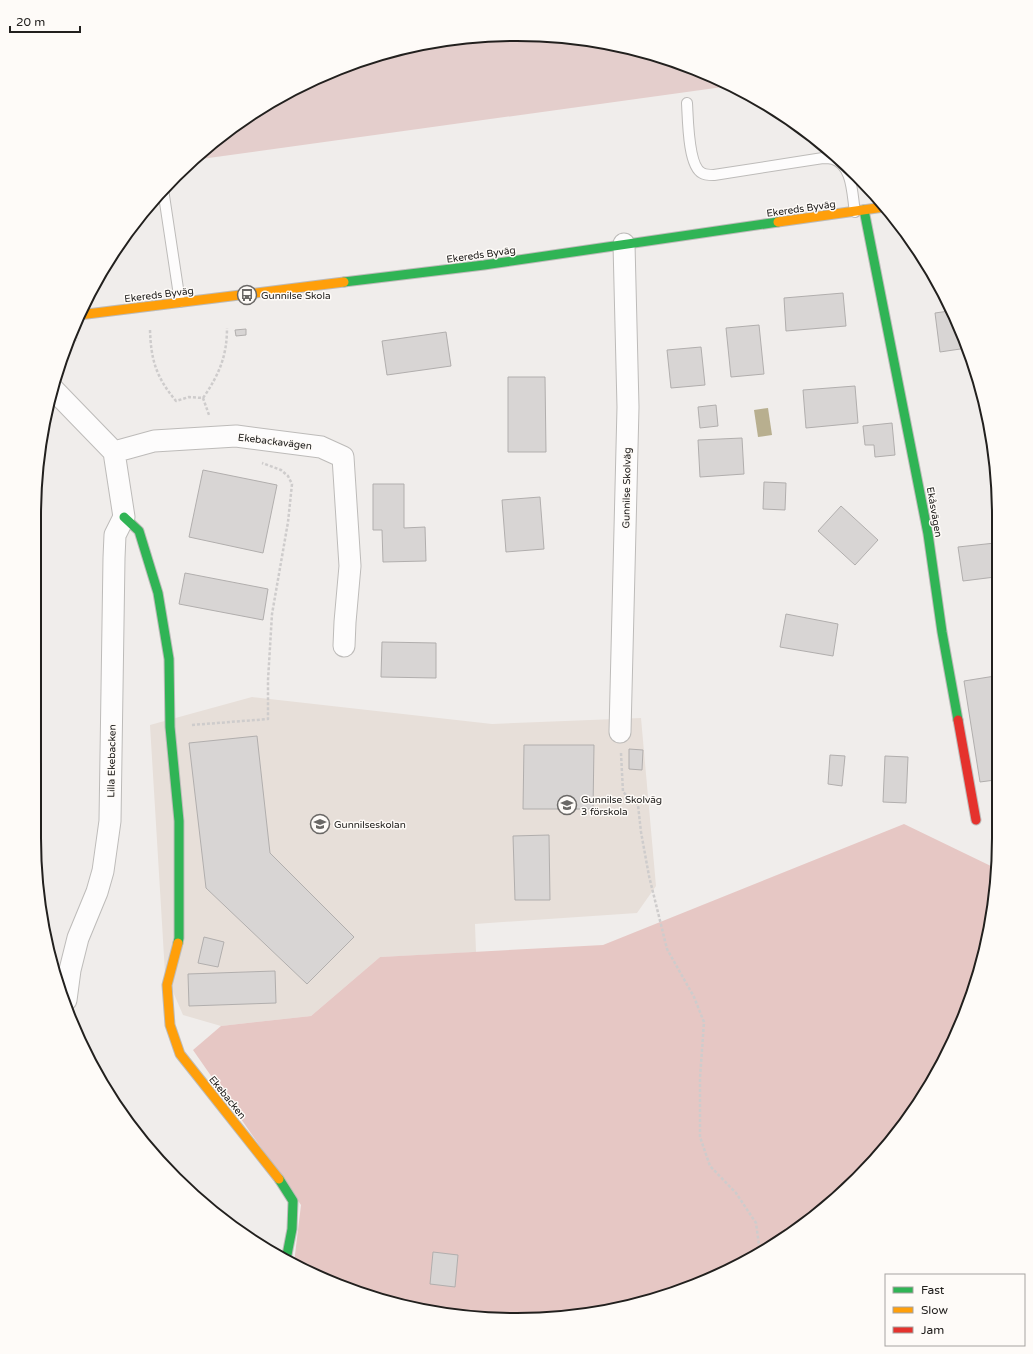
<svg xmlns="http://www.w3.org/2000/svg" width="1033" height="1354" font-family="'Varela Round',sans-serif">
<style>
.built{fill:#e7dfd9}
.green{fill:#e4cecc}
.forest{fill:#e6c7c4}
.water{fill:#b8af8f}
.building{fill:#d8d5d4;stroke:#b1aead}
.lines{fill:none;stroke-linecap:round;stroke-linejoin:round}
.lane-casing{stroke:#bdbbb9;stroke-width:12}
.street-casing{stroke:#bdbbb9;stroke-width:23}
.fast-casing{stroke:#bdbbb9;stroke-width:11}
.slow-casing{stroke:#bdbbb9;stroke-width:11}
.jam-casing{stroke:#bdbbb9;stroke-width:11}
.path{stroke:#cecccc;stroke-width:2.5;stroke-dasharray:3 2;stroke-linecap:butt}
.lane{stroke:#fdfcfc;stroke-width:10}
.street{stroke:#fdfcfc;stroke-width:21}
.fast{stroke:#30b455;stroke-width:9}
.slow{stroke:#ff9f0a;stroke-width:9}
.jam{stroke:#e5322d;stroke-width:9}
.labels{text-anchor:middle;stroke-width:3;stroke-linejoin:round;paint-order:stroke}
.street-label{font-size:10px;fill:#22201e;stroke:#fefbf8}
.poi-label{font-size:10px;fill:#22201e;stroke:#fefbf8;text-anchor:start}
.rim{fill:none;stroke:#22201e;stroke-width:2}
</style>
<rect width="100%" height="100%" fill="#f0edeb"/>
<!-- built -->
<path class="built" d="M 252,697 L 492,724 L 641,718 L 656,886 L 637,913 L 475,924 L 476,952 L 380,957 L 311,1016 L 221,1026 L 183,1015 L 165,973 L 150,725 Z"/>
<!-- green -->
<path class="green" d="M 517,34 L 611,43 L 701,71 L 730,86 L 194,160 L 249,115 L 332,71 L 423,43 Z"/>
<!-- forest -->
<path class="forest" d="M 904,824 L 995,868 L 995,901 L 973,993 L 918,1105 L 858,1179 L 784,1239 L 730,1270 L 642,1303 L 517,1320 L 392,1304 L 294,1263 L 301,1205 L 193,1050 L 221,1026 L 311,1016 L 380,957 L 603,945 Z"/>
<!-- water -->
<path class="water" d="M 768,408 L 772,435 L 758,437 L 754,410 Z"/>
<!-- building -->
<path class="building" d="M 843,293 L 846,326 L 786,331 L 784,298 Z
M 949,311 L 967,348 L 940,352 L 935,313 Z
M 759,325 L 764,374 L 731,377 L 726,328 Z
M 246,329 L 246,335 L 236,336 L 235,330 Z
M 446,332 L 451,366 L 387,375 L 382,341 Z
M 701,347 L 705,385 L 671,388 L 667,350 Z
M 508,377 L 545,377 L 546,452 L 508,452 Z
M 855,386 L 858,423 L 806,428 L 803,390 Z
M 716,405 L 718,426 L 700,428 L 698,407 Z
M 892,423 L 895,455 L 875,457 L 874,445 L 865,445 L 863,426 Z
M 742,438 L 744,474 L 700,477 L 698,440 Z
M 203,470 L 277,485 L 263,553 L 189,537 Z
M 764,482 L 786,483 L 785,510 L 763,509 Z
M 373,484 L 404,484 L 404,528 L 425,527 L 426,561 L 383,562 L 382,530 L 373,530 Z
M 540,497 L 544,549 L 506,552 L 502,500 Z
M 841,506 L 878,540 L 855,565 L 818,531 Z
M 995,543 L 995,577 L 963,581 L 958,547 Z
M 185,573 L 268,589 L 263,620 L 179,604 Z
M 786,614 L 838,624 L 833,656 L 780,647 Z
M 382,642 L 436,643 L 436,678 L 381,677 Z
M 995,676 L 995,780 L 980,782 L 964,681 Z
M 257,736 L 270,853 L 354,937 L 307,984 L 206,888 L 189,743 Z
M 524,745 L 594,745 L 593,809 L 523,809 Z
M 629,749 L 643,750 L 642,770 L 629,769 Z
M 830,755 L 845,756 L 842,786 L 828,784 Z
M 885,756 L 908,757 L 906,803 L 883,802 Z
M 549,835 L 550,900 L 515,900 L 513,836 Z
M 204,937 L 224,942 L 218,967 L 198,963 Z
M 275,971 L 276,1003 L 189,1006 L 188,974 Z
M 433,1252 L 458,1255 L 455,1287 L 430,1284 Z"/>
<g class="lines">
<!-- lane casing -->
<g class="lane-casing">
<path id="lane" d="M 687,103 C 688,119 688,166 702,173 C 705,175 711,175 714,175 L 823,158 C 826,158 830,158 833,159 C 853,165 852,195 855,212
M 163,189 L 180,302"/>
</g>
<!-- street casing -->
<g class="street-casing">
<path id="street" d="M 52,388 L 114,452 L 124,517 L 115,535 L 114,558 L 110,821 L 103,871 L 97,892 L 78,938 L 70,970 L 66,1000
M 114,452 L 154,441 L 236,436 L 321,447 L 343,457 L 350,566 L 345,622 L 344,646
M 620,732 L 628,407 L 624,244"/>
</g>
<!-- fast casing -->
<g class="fast-casing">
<path id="fast" d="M 864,210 L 928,534 L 942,632 L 958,720
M 344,282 L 484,265 L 778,222
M 124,517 L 139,531 L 158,593 L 169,659 L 170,727 L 179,821 L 179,938 L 178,943
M 279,1179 L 293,1201 L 292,1229 L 286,1260"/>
</g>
<!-- slow casing -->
<g class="slow-casing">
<path id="slow" d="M 778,222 L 884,207
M 79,315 L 344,282
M 178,943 L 167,985 L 170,1025 L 180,1054 L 279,1179"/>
</g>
<!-- jam casing -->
<g class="jam-casing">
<path id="jam" d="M 958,720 L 976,820"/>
</g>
<!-- path -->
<path class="path" d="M 150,330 C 151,360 156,377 176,401 L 189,397 L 203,398 L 209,415
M 69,342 L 73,342 L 78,338
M 203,398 C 219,375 227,356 227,328
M 192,725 L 268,719 L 268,680 L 272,614 L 288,522 L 292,484 L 288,476 L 281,470 L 262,463
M 621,753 L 623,792 L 638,805 L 641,832 L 649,876 L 667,949 L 694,997 L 704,1022 L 700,1078 L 700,1137 L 710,1166 L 736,1193 L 756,1223 L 760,1253"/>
<!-- lane -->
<use href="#lane" class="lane"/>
<!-- street -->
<use href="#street" class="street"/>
<!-- fast -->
<use href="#fast" class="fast"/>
<!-- slow -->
<use href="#slow" class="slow"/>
<!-- jam -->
<use href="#jam" class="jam"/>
</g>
<!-- icons -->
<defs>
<g id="bus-ring" transform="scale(1)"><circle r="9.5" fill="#fefbf8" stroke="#6a6866" stroke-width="1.5"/><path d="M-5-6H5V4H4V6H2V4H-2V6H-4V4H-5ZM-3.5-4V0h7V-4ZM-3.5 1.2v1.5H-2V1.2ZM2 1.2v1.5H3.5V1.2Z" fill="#6a6866"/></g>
<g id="school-ring" transform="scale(1)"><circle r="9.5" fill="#fefbf8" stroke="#6a6866" stroke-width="1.5"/><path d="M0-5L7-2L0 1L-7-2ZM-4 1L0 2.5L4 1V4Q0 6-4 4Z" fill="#6a6866"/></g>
</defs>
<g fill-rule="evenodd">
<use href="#bus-ring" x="247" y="295"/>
<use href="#school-ring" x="567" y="805"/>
<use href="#school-ring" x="320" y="824"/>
</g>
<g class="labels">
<!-- street labels -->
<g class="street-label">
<text transform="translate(801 208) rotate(-8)" y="4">Ekereds Byväg</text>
<text transform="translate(481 254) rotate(-8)" y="4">Ekereds Byväg</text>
<text transform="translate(159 294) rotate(-7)" y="4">Ekereds Byväg</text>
<text transform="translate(275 441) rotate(7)" y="4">Ekebackavägen</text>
<text transform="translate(626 488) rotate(-89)" y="4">Gunnilse Skolväg</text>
<text transform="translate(935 512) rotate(80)" y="4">Ekåsvägen</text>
<text transform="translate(111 761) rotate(-89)" y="4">Lilla Ekebacken</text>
<text transform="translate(228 1097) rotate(51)" y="4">Ekebacken</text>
</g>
<!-- poi labels -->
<g class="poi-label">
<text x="261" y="299">Gunnilse Skola</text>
<text x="581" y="803">Gunnilse Skolväg<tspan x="581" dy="12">3 förskola</tspan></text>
<text x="334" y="828">Gunnilseskolan</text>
</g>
</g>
<!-- crop -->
<path d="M0 0H1033V1354H0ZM516 41H517A475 475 0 0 1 992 516V838A475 475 0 0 1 517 1313H516A475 475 0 0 1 41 838V516A475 475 0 0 1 516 41Z" fill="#fefbf8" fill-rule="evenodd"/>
<path class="rim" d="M516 41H517A475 475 0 0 1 992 516V838A475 475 0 0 1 517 1313H516A475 475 0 0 1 41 838V516A475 475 0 0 1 516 41Z"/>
<!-- legend -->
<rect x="885" y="1274" width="140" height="72" fill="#fefbf8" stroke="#a6a3a1"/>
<rect x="893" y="1287" width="20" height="6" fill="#30b455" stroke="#a6a3a1"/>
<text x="921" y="1294" font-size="12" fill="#22201e">Fast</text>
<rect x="893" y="1307" width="20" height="6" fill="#ff9f0a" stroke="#a6a3a1"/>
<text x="921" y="1314" font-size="12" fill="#22201e">Slow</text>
<rect x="893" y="1327" width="20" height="6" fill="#e5322d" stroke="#a6a3a1"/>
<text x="921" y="1334" font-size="12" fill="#22201e">Jam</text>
<!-- scale -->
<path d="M10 26v6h70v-6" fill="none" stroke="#22201e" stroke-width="2"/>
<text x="16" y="26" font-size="12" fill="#22201e" stroke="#fefbf8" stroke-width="3" paint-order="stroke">20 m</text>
</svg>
